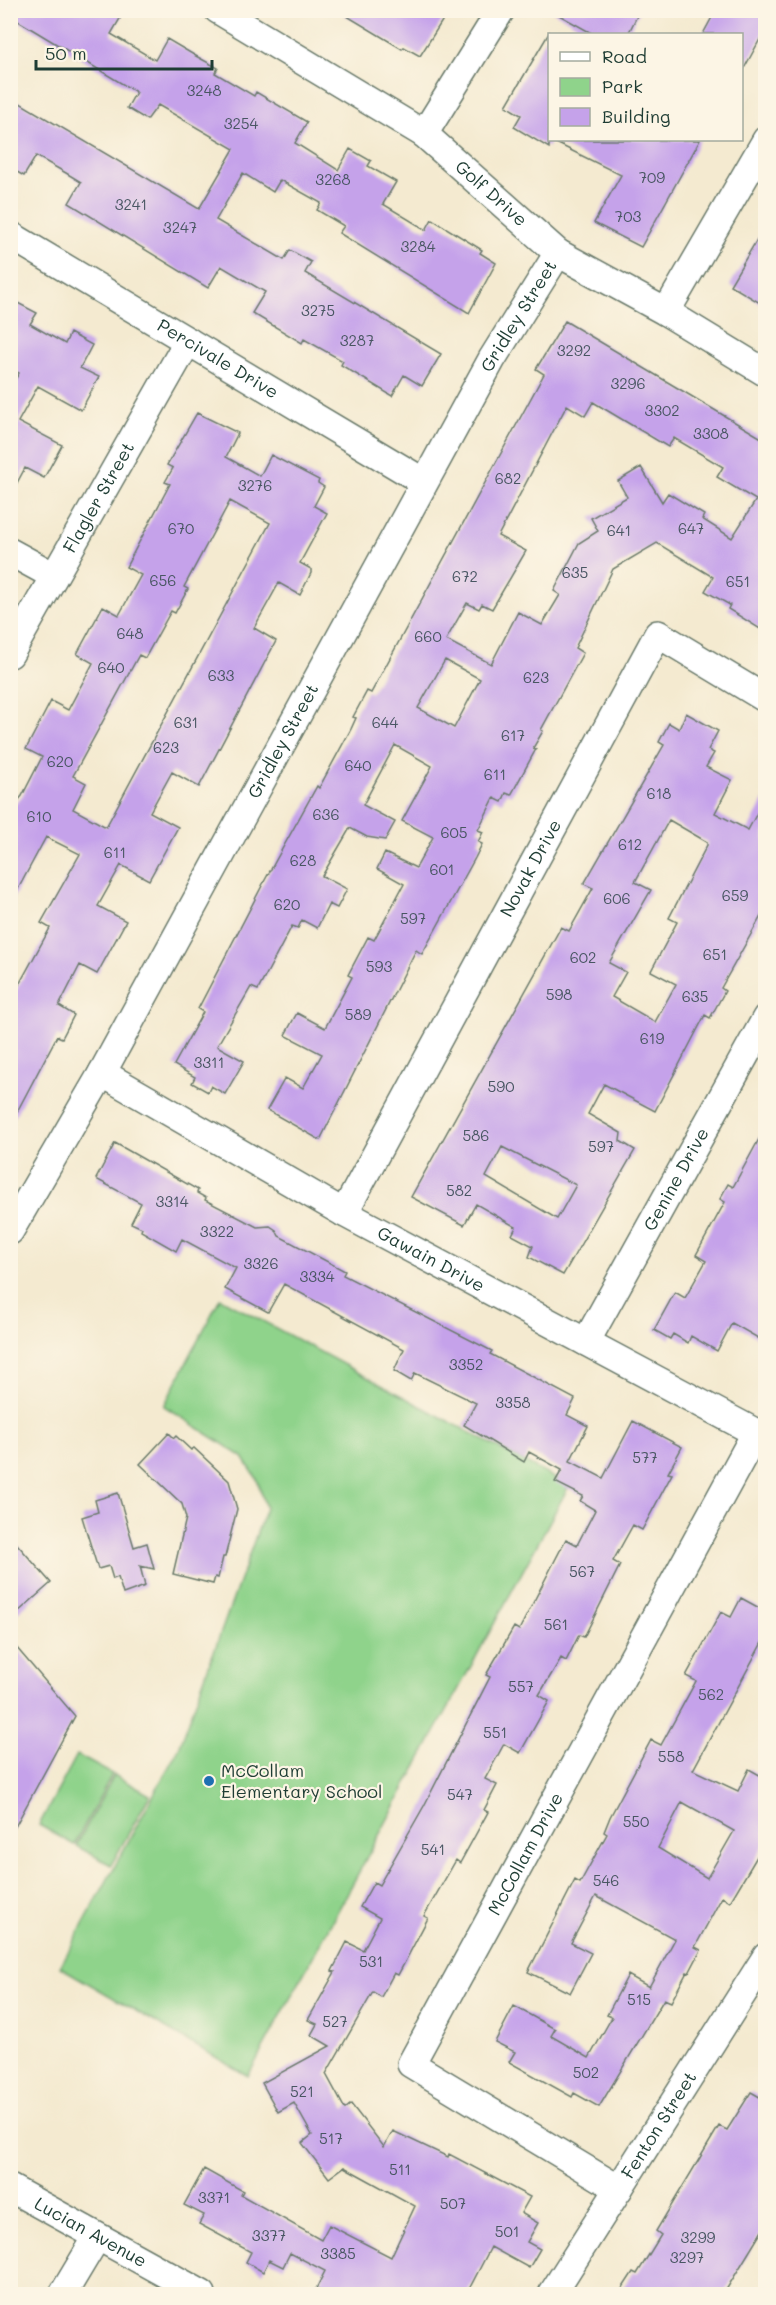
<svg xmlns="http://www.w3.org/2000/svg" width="776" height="2305" font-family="Mali,sans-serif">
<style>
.green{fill:#8fd38b;stroke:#578860;stroke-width:1.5}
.building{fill:#c5a2ea;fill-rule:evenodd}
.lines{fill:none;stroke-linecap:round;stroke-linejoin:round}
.minor-casing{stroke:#6a7a6b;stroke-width:30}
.minor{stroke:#fff;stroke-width:27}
.poi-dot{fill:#1f6fb2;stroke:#fcf5e5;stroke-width:2}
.labels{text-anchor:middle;stroke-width:4.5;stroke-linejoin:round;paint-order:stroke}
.number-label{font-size:15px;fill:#485662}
.street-label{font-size:18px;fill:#1f3d34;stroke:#fcf5e5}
.poi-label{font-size:18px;fill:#1f3d34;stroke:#fcf5e5;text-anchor:start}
</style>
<rect width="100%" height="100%" fill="#fcf5e5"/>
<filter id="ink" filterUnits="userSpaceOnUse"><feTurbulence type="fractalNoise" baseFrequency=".0167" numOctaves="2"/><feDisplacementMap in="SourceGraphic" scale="12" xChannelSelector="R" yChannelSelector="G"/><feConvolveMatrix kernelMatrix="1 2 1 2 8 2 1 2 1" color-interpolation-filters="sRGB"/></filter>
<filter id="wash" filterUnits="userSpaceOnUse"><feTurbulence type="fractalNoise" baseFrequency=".008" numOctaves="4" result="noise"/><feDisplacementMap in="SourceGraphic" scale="24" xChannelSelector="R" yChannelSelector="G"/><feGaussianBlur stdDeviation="1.35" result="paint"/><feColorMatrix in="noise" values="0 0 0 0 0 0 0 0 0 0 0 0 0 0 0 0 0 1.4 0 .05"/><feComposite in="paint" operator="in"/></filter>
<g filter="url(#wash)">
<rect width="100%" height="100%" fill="#f4ead0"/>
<!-- green -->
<path class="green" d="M 220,1298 L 569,1486 L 248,2076 L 60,1967 L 179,1748 L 266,1508 L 257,1479 L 243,1457 L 164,1406 Z
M 77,1755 L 112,1774 L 74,1845 L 39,1825 Z
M 114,1775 L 150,1795 L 111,1865 L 76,1846 Z"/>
<g id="blocks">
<!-- building -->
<path class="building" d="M 10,10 L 125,10 L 111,34 L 155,60 L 167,39 L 194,55 L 218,68 L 215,73 L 254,96 L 256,92 L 307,122 L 295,143 L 338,170 L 350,149 L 371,161 L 368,166 L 396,182 L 383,204 L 426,230 L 432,219 L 482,250 L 480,253 L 496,263 L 469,313 L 339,233 L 344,226 L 317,210 L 321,203 L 280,180 L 273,192 L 243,173 L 216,220 L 284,260 L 290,250 L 311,262 L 305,273 L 441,354 L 422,386 L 404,375 L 392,396 L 341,365 L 343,361 L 304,339 L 302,343 L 252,313 L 265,292 L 221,266 L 208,288 L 69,203 L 81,182 L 66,173 L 36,156 L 24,176 L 10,168 L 10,97 L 199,209 L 234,149 L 158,105 L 147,120 L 127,108 L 136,92 L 10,16 Z
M 337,10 L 449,10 L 420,56 L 404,47 L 402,49 Z
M 550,10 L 640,10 L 628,34 L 593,34 Z
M 716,10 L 765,10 L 765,30 L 741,74 L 741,34 L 703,34 Z
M 549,33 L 549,148 L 514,127 L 521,115 L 506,106 Z
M 550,140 L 700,140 L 641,247 L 594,223 L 621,175 Z
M 765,226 L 765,306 L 730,285 Z
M 10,299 L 37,313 L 30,324 L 65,344 L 70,333 L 92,345 L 80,368 L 99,377 L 81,410 L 38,386 L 18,422 L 62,445 L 44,478 L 25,468 L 10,496 L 10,389 L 19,373 L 10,368 Z
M 565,321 L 765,440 L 765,632 L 728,609 L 730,605 L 705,591 L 713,577 L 657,543 L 613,569 L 575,648 L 583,653 L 541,730 L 543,731 L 533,748 L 536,749 L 511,795 L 506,793 L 502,802 L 494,798 L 478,830 L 483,832 L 478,842 L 482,844 L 475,858 L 422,954 L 416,950 L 320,1140 L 267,1110 L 285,1078 L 303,1088 L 322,1054 L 285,1035 L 297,1013 L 325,1028 L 352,977 L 348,975 L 368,937 L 374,940 L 404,884 L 377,869 L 385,853 L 416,868 L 433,837 L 402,821 L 432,766 L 395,745 L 363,805 L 395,822 L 385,840 L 367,837 L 350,828 L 322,876 L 347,889 L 337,908 L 329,904 L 317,928 L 302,920 L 298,928 L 292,926 L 258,990 L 251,987 L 217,1046 L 244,1061 L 225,1094 L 211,1086 L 208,1092 L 192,1083 L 195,1077 L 174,1065 L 203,1012 L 198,1009 L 265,880 L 317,786 L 319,788 L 351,729 L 356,718 L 353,717 L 367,691 L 371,693 L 544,374 L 536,369 ZM 593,402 L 668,447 L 674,438 L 723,467 L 717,477 L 756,500 L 732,538 L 702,519 L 704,515 L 668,493 L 662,502 L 641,467 L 618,481 L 627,497 L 591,518 L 598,531 L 579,543 L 554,591 L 560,595 L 542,625 L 518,612 L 491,664 L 446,640 L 467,603 L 479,609 L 482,604 L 492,609 L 526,551 L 498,536 L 567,405 L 585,416 ZM 445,660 L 480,679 L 454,728 L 418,708 Z
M 197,413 L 238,433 L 226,457 L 260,476 L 271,455 L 319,480 L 318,483 L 324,487 L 314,506 L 327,513 L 300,563 L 311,569 L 311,573 L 300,595 L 279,583 L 254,628 L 276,641 L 199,787 L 172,772 L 150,812 L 178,827 L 149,880 L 121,865 L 98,906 L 126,921 L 97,974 L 80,965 L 59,1006 L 74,1015 L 62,1038 L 57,1036 L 10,1125 L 10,1001 L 50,928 L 41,923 L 80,854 L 46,837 L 10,904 L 10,800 L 16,803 L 22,796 L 42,757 L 26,749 L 51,701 L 68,710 L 93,663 L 77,654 L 103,606 L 119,615 L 141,575 L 126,567 L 170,484 L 165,482 L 173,468 L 167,465 ZM 230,501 L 270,523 L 106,827 L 73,809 L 86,783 L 73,776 L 139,655 L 145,658 L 171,611 L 175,613 L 188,589 L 184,587 Z
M 686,713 L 718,731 L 708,750 L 714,753 L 706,767 L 732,780 L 715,813 L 748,830 L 765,798 L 765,909 L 721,988 L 725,991 L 710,1018 L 705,1015 L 655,1111 L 604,1084 L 588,1114 L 621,1133 L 620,1141 L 635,1150 L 563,1275 L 529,1257 L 533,1246 L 512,1235 L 516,1227 L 476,1204 L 464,1225 L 411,1197 L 561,927 L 569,931 L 593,888 L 584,884 L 664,745 L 659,742 L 669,723 L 679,729 ZM 669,820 L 707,842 L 707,845 L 669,918 L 677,922 L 651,971 L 676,984 L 655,1022 L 612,997 L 626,972 L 609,963 L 651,890 L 635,882 ZM 502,1147 L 576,1185 L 557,1219 L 486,1177 Z
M 765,1128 L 765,1342 L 732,1323 L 717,1351 L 691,1336 L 688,1343 L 673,1334 L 670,1339 L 654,1330 L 675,1292 L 685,1298 L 706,1261 L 696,1255 L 725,1202 L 720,1199 L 728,1184 L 733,1187 Z
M 115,1143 L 198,1190 L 197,1193 L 206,1198 L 205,1200 L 257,1227 L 270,1226 L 276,1230 L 279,1236 L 345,1271 L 343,1275 L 492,1351 L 490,1354 L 575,1399 L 567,1415 L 588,1426 L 570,1461 L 603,1478 L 633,1421 L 682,1447 L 668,1473 L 672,1474 L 642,1530 L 633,1525 L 613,1561 L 620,1565 L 584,1637 L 579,1635 L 566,1661 L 561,1658 L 539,1695 L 549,1701 L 520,1753 L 504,1744 L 485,1779 L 497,1785 L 484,1810 L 488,1812 L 460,1863 L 456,1860 L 424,1916 L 428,1918 L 398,1975 L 394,1973 L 381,1997 L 373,1992 L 326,2074 L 345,2109 L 351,2104 L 384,2147 L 393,2131 L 448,2157 L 449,2154 L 530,2197 L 521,2213 L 538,2223 L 527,2242 L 540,2249 L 529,2268 L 491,2247 L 466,2295 L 327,2295 L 316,2289 L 325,2271 L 290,2253 L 283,2267 L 269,2260 L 263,2272 L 246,2262 L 251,2252 L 199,2224 L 204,2215 L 184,2205 L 204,2169 L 243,2191 L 241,2195 L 321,2240 L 329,2225 L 391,2257 L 415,2206 L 344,2167 L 329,2178 L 302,2143 L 312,2135 L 294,2103 L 278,2112 L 262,2083 L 330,2046 L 311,2035 L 317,2024 L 308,2020 L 335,1972 L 332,1971 L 347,1942 L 363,1950 L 380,1918 L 360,1907 L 374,1882 L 379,1885 L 424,1806 L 490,1677 L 486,1675 L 514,1627 L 519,1630 L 566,1539 L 577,1545 L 595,1510 L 580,1501 L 583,1496 L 555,1482 L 562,1470 L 529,1452 L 524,1462 L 464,1425 L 476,1403 L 415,1373 L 411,1381 L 394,1371 L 404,1349 L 284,1284 L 268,1312 L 225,1289 L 236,1268 L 182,1239 L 176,1251 L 141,1231 L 142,1228 L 131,1223 L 141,1203 L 96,1179 Z
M 169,1433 L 174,1438 L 176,1436 L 191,1450 L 194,1448 L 229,1481 L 237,1509 L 225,1557 L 223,1557 L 218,1578 L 215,1577 L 213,1584 L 173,1574 L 186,1518 L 182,1504 L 140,1464 Z
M 118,1493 L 134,1547 L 147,1543 L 154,1569 L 140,1566 L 145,1586 L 123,1594 L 118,1577 L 113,1579 L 109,1566 L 98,1569 L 82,1517 L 98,1512 L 95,1500 Z
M 10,1536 L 51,1583 L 10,1619 Z
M 741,1598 L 765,1611 L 765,1637 L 693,1770 L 738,1791 L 749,1769 L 765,1778 L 765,1843 L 730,1902 L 722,1897 L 695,1947 L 701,1950 L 689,1973 L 687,1972 L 671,2002 L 664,1999 L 599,2107 L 574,2093 L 572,2097 L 509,2062 L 515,2052 L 495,2042 L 514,2006 L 555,2029 L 551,2036 L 589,2058 L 612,2017 L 607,2015 L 628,1975 L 649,1987 L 675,1939 L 596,1896 L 571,1943 L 591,1953 L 570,1993 L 528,1972 L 575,1880 L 580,1883 L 607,1834 L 604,1832 L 610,1817 L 651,1740 L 661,1745 L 696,1681 L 686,1676 L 721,1612 L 731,1617 ZM 682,1802 L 734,1831 L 707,1878 L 658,1848 Z
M 10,1640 L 75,1716 L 10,1836 Z
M 751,2092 L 765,2100 L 765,2226 L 723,2295 L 618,2295 L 633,2272 L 637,2274 L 661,2235 L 656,2231 L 719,2126 L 727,2130 Z"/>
</g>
</g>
<g filter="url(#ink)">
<use href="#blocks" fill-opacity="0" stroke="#6a7a6b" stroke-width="1.5"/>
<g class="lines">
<!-- minor casing -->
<g class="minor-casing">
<g id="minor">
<path id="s1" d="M 218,10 L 424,134 L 558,253 L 666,312 L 766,373"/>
<path d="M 424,134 L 501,10"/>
<path id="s2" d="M 10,235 L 424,482"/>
<path d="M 666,312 L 766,140"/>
<path d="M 10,552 L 54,576"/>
<path id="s3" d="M 10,654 L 188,341"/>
<path id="s4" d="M 102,1073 L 344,1213 L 766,1438"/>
<path id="s5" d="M 344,1213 L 658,634 L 766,699"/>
<path id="s6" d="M 10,1231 L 102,1073 L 492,359 L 558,253"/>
<path id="s7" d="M 586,1342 L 766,1018"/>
<path id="s8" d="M 10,2188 L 202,2294"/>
<path id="s9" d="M 619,2189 L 411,2064 L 756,1432"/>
<path d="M 63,2294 L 97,2237"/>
<path id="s10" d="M 552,2294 L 766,1957"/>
</g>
</g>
<!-- minor -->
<use href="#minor" class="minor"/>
</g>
</g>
<!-- markers -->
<circle class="poi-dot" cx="209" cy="1781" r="6"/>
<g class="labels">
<!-- number labels -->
<g class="number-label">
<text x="204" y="96">3248</text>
<text x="241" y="129">3254</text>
<text x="652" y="183">709</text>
<text x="333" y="185">3268</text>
<text x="131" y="210">3241</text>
<text x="628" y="222">703</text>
<text x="180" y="233">3247</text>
<text x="418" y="252">3284</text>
<text x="318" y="316">3275</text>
<text x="357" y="346">3287</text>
<text x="574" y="356">3292</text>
<text x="628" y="389">3296</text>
<text x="662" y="416">3302</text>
<text x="711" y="439">3308</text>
<text x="508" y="484">682</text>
<text x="255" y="491">3276</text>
<text x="181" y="534">670</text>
<text x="691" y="534">647</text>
<text x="619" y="536">641</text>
<text x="575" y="578">635</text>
<text x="465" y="582">672</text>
<text x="163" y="586">656</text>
<text x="738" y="587">651</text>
<text x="130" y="639">648</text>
<text x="428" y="642">660</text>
<text x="111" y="673">640</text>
<text x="221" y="681">633</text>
<text x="536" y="683">623</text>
<text x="186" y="728">631</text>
<text x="385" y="728">644</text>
<text x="513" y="741">617</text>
<text x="166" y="753">623</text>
<text x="60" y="767">620</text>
<text x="358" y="771">640</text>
<text x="495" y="780">611</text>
<text x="659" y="799">618</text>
<text x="326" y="820">636</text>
<text x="39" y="822">610</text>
<text x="454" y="838">605</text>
<text x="630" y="850">612</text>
<text x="115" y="858">611</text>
<text x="303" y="866">628</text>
<text x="442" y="875">601</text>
<text x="735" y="901">659</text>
<text x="617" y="904">606</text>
<text x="287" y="910">620</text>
<text x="413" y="924">597</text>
<text x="715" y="960">651</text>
<text x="583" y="963">602</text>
<text x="379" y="972">593</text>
<text x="559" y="1000">598</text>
<text x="695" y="1002">635</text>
<text x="358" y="1020">589</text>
<text x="652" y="1044">619</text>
<text x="209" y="1068">3311</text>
<text x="501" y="1092">590</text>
<text x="476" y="1141">586</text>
<text x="601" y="1152">597</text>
<text x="459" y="1196">582</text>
<text x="172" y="1207">3314</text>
<text x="217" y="1237">3322</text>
<text x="261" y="1269">3326</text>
<text x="317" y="1282">3334</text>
<text x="466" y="1370">3352</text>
<text x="513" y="1408">3358</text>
<text x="645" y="1463">577</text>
<text x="582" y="1577">567</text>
<text x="556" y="1630">561</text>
<text x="521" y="1692">557</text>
<text x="711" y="1700">562</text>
<text x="495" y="1738">551</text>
<text x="671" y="1762">558</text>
<text x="460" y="1800">547</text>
<text x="636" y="1827">550</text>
<text x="433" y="1855">541</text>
<text x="606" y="1886">546</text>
<text x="371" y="1967">531</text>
<text x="639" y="2005">515</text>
<text x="335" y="2027">527</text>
<text x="586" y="2078">502</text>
<text x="302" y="2097">521</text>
<text x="331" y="2144">517</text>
<text x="400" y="2175">511</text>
<text x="214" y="2203">3371</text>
<text x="453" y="2209">507</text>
<text x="507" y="2237">501</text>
<text x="269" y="2241">3377</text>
<text x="698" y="2243">3299</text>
<text x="338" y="2259">3385</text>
<text x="687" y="2263">3297</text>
</g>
<!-- street labels -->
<g class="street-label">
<text dy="6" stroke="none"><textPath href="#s1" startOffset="330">Golf Drive</textPath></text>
<text dy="6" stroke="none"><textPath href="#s6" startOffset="1047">Gridley Street</textPath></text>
<text dy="6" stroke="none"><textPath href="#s2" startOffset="242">Percivale Drive</textPath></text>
<text dy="6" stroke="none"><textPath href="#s3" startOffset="180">Flagler Street</textPath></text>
<text dy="6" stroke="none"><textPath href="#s6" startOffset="561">Gridley Street</textPath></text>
<text dy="6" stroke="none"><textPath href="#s5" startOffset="392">Novak Drive</textPath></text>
<text dy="6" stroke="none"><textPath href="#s7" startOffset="186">Genine Drive</textPath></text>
<text dy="6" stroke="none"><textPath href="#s4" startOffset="378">Gawain Drive</textPath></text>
<text dy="6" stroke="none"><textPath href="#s9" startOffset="482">McCollam Drive</textPath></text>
<text dy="6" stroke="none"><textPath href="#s10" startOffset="200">Fenton Street</textPath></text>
<text dy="6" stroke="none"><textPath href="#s8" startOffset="92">Lucian Avenue</textPath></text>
</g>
<!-- poi labels -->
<g class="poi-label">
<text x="221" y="1777">McCollam<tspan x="221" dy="21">Elementary School</tspan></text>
</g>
</g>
<!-- margin -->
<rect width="776" height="2305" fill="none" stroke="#fcf5e5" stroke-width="36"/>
<!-- legend -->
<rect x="548" y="33" width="195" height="108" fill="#fcf5e5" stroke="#a4ab9e" stroke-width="1.5"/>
<rect x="560" y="52" width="30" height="9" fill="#ffffff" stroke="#a4ab9e" stroke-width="1.5"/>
<text x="602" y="63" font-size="18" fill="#1f3d34">Road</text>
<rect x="560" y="78" width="30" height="18" fill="#8fd38b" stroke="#a4ab9e" stroke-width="1.5"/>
<text x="602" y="93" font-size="18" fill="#1f3d34">Park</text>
<rect x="560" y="108" width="30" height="18" fill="#c5a2ea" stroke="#a4ab9e" stroke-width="1.5"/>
<text x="602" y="123" font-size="18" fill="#1f3d34">Building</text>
<!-- scale -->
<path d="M36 60v9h176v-9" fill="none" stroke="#1f3d34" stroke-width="3"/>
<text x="45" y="60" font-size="18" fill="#1f3d34" stroke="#fcf5e5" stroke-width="4.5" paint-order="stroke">50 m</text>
</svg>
